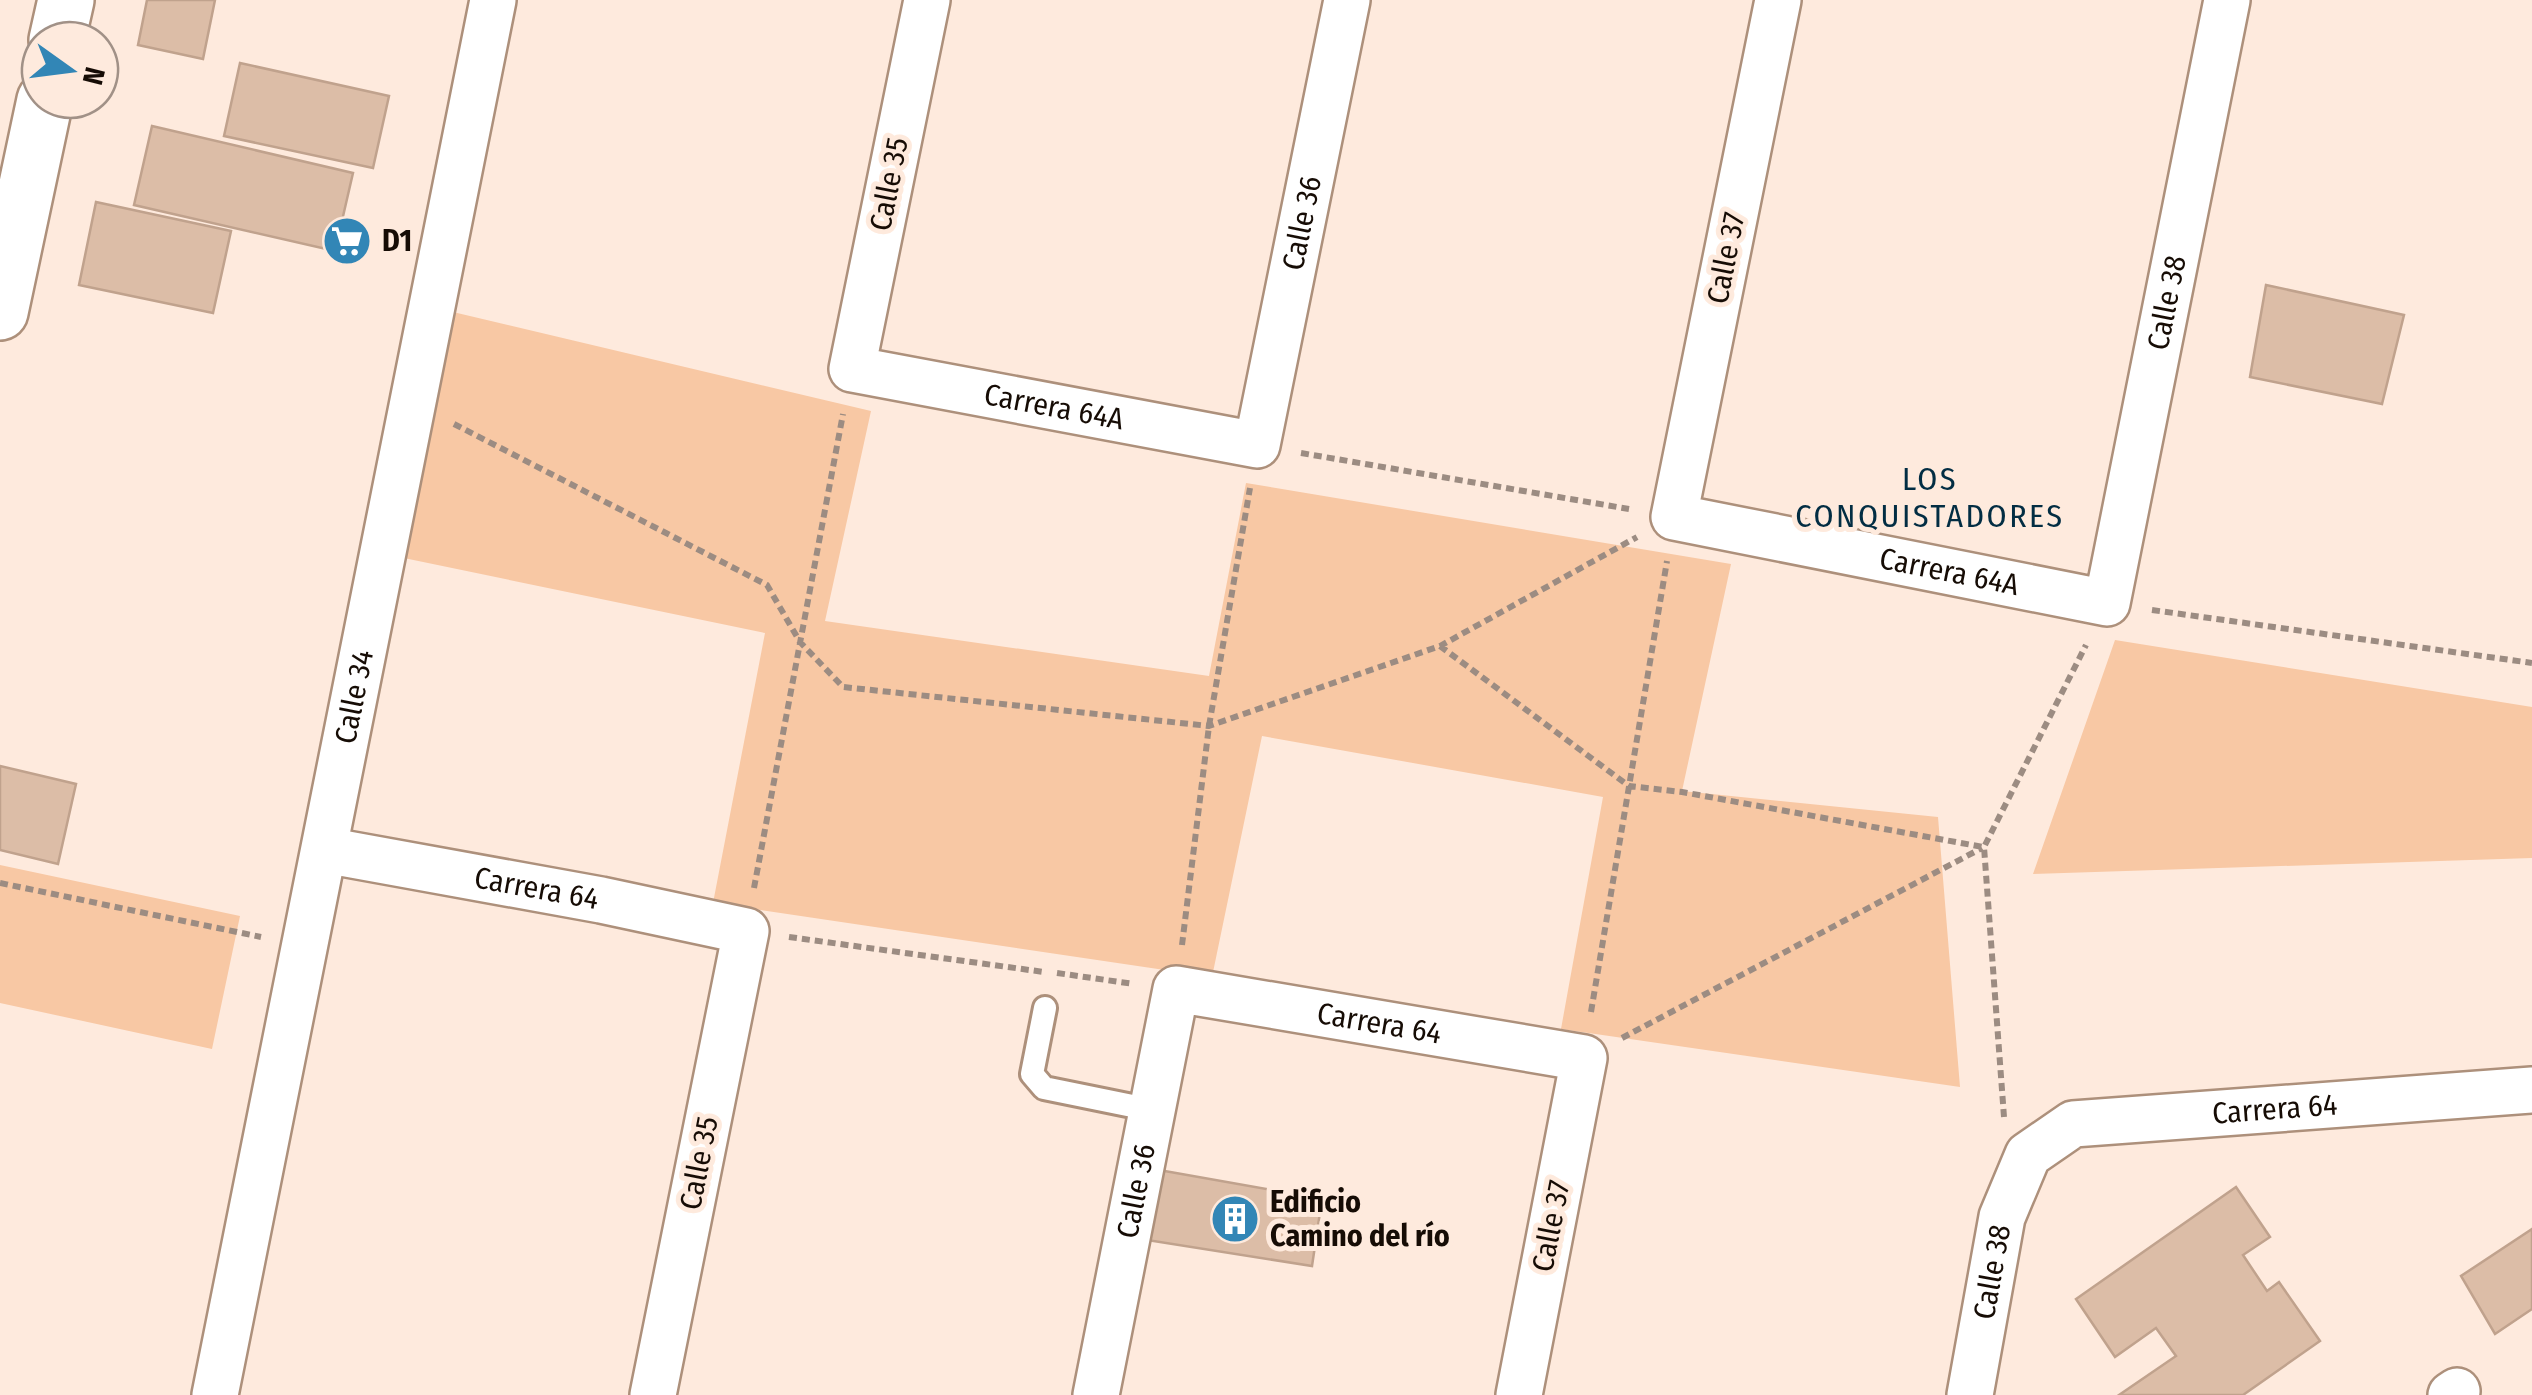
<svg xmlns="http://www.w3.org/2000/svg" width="2532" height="1395" viewBox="0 0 2532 1395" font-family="'Fira Sans Condensed',sans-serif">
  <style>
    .green { fill: #f8c8a4 }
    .building { fill: #dcbda7; stroke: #c0a28d; stroke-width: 2.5 }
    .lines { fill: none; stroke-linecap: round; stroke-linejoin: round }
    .lane-casing { stroke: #ad907b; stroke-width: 28 }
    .street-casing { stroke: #ad907b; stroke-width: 50 }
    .primary-casing { stroke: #ad907b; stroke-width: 60 }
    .path { stroke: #9c8c82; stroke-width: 6; stroke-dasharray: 8 5; stroke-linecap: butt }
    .lane { stroke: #fff; stroke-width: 22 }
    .street { stroke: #fff; stroke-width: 45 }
    .primary { stroke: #fff; stroke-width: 55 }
    .labels { text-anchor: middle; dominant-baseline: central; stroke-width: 10; stroke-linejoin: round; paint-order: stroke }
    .street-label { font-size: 30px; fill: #160c05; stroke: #feeadd }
    .poi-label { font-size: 30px; font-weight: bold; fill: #160c05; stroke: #feeadd; text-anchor: start }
    .neighbourhood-label { font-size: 32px; letter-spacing: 2.5px; fill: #022d43; stroke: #feeadd }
  </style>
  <rect width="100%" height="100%" fill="#feeadd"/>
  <path class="green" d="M 453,312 L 871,411 L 825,621 L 1209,676 L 1246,483 L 1731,564 L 1682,791 L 1938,817 L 1960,1087 L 1561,1029 L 1603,797 L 1262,736 L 1212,977 L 713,903 L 765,633 L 399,557 Z
    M 2115,640 L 2532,707 L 2532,858 L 2033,874 Z
    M 0,865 L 240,916 L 212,1049 L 0,1003 Z"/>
  <path class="building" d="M 147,0 L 215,0 L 203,59 L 138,45 Z
    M 240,63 L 389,96 L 373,168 L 224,136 Z
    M 152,126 L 353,173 L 335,251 L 134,205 Z
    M 96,202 L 231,231 L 213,313 L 79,285 Z
    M 2266,285 L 2404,315 L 2382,404 L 2250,377 Z
    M 0,766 L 76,784 L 58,864 L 0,850 Z
    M 1159,1170 L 1322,1199 L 1312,1266 L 1147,1240 Z
    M 2236,1187 L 2270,1237 L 2243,1255 L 2267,1291 L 2279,1282 L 2320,1341 L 2243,1395 L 2119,1395 L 2176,1356 L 2156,1328 L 2115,1357 L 2076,1299 Z
    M 2532,1229 L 2532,1309 L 2495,1334 L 2461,1276 Z"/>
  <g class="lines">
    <g class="lane-casing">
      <path id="lane" d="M 1045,1008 L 1032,1074 L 1044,1088 L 1152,1110"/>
    </g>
    <g class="street-casing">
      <g id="street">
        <path id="s1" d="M 927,0 L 852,369 L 1257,445 L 1347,0"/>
        <path id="s2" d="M 1778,0 L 1674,517 L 2107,603 L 2227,0"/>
        <path id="s3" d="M 325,850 L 601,900 L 746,931 L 653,1395"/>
        <path id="s4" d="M 215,1395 L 493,0"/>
        <path id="s5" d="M 1096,1395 L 1176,989 L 1584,1058 L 1519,1395"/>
        <path id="s6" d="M 1970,1395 L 2002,1217 L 2028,1155 L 2073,1124 L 2532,1090"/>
        <path d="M 2451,1395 L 2457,1391"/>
      </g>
    </g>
    <g class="primary-casing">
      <path id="primary" d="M 57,40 L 66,0
        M 0,312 L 45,100"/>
    </g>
    <path class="path" d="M 454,424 L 767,585 L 800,642 L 843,687 L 1209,726 L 1440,646 L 1637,537
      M 1301,453 L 1629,509
      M 2152,610 L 2532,663
      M 1440,646 L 1629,786 L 1682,792 L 1983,847
      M 0,883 L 261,937
      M 754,888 L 843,414
      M 789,937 L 1044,972
      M 1182,945 L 1209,726 L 1250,488
      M 1057,973 L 1134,984
      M 1591,1012 L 1667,561
      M 1622,1038 L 1982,848
      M 2004,1117 L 1984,847 L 2086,645"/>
    <use href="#lane" class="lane"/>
    <use href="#street" class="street"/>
    <use href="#primary" class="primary"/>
  </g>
  <defs>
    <g id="supermarket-disc" transform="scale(2.5)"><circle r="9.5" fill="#3286b6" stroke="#feeadd"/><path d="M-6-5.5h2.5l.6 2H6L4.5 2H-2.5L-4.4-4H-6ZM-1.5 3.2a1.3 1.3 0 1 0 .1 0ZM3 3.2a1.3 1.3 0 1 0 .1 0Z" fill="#fff"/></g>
    <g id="building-disc" transform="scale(2.5)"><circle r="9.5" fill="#3286b6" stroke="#feeadd"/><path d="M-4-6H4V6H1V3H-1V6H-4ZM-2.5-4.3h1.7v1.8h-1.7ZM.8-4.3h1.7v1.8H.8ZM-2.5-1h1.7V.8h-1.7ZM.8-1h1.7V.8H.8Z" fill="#fff"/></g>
  </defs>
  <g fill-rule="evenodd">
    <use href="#supermarket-disc" x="347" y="241"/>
    <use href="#building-disc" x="1235" y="1219"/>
  </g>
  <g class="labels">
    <g class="street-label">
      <text transform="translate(889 184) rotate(-79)">Calle 35</text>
      <text stroke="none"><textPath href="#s1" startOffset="1015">Calle 36</textPath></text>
      <text transform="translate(1726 258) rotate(-79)">Calle 37</text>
      <text stroke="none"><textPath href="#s2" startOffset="1275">Calle 38</textPath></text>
      <text stroke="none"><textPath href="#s1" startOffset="582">Carrera 64A</textPath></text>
      <text stroke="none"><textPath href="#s2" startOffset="808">Carrera 64A</textPath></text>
      <text stroke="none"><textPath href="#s4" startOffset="712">Calle 34</textPath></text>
      <text stroke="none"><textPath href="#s3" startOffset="215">Carrera 64</textPath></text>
      <text stroke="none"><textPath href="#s5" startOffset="620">Carrera 64</textPath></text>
      <text stroke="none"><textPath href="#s6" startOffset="505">Carrera 64</textPath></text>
      <text transform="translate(699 1163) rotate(-79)">Calle 35</text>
      <text stroke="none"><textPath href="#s5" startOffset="208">Calle 36</textPath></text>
      <text transform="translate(1551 1226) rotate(-79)">Calle 37</text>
      <text stroke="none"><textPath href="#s6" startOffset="125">Calle 38</textPath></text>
    </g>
    <g class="poi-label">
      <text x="382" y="241">D1</text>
      <text x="1270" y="1202">Edificio<tspan x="1270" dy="34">Camino del río</tspan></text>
    </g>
    <g class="neighbourhood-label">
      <text x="1930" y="479">LOS<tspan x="1930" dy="37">CONQUISTADORES</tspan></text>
    </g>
  </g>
  <g transform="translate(70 70) rotate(104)"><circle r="48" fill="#feeadd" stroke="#a19187" stroke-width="2.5"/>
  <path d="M0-8L18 38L0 25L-18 38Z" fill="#3286b6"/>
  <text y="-15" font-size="28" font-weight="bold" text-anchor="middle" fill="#160c05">N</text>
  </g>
</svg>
